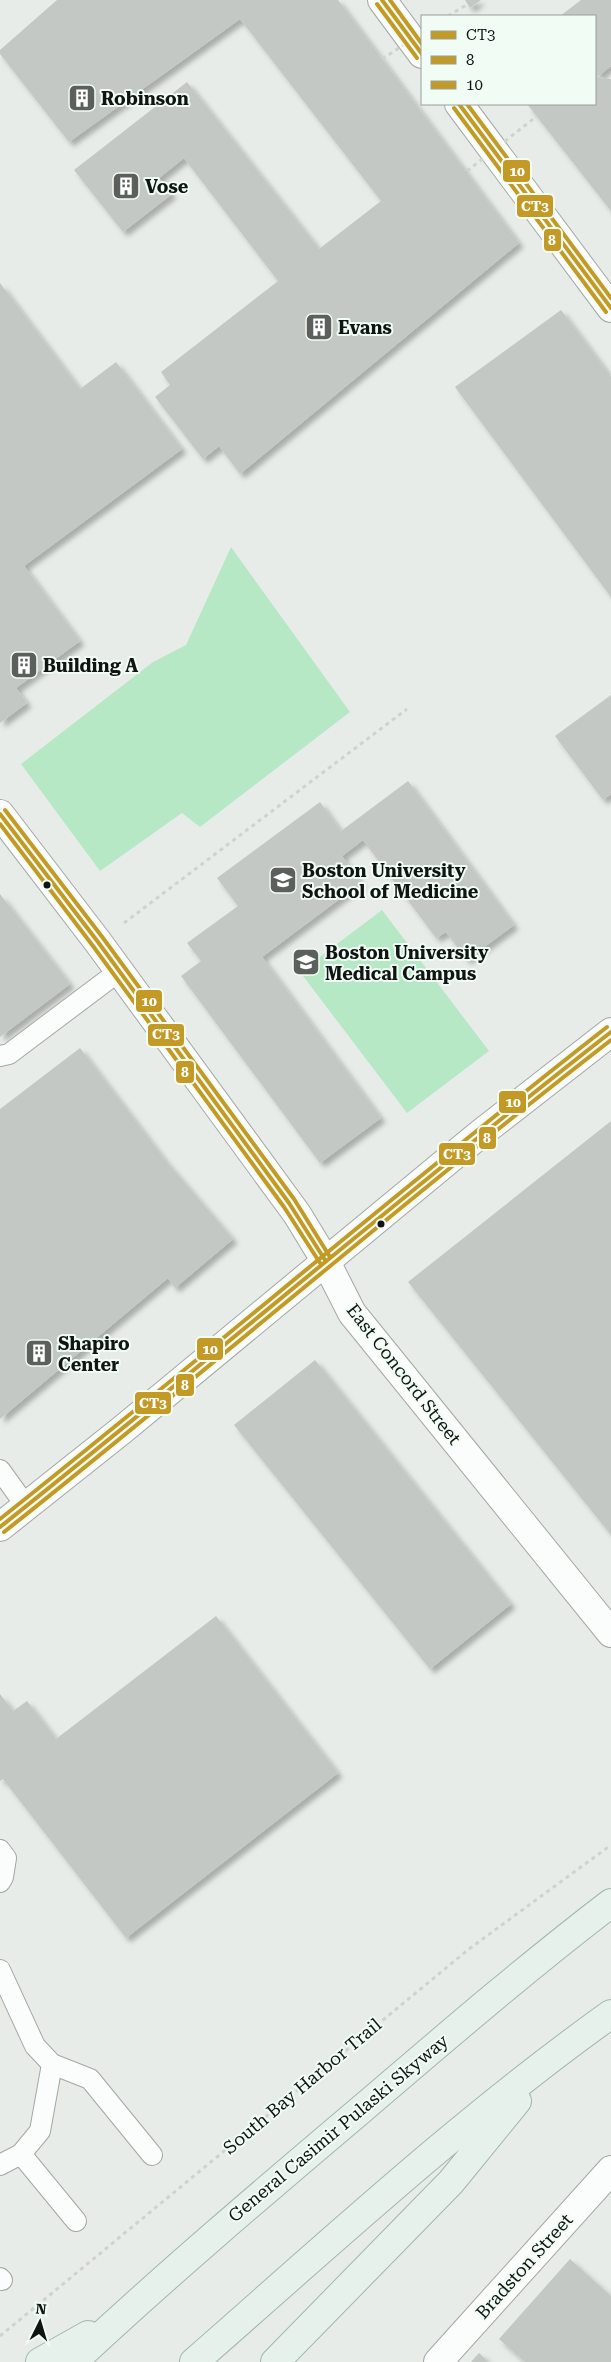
<svg xmlns="http://www.w3.org/2000/svg" width="611" height="2362" viewBox="0 0 611 2362" font-family="'Roboto Serif',serif">
  <style>
    .green { fill: #b6e8c6 }
    .building { fill: #c4c8c5; filter: url(#shadow) }
    .lines { fill: none; stroke-linecap: round; stroke-linejoin: round }
    .service-casing { stroke: #a3a8a4; stroke-width: 22 }
    .minor-casing { stroke: #a3a8a4; stroke-width: 30 }
    .secondary-casing { stroke: #a3a8a4; stroke-width: 30 }
    .primary-casing { stroke: #a3b6aa; stroke-width: 30 }
    .path { stroke: #d0d2d0; stroke-width: 3; stroke-dasharray: 4 4; stroke-linecap: butt }
    .service { stroke: #fbfcfc; stroke-width: 20 }
    .minor { stroke: #fbfcfc; stroke-width: 28 }
    .secondary { stroke: #fbfcfc; stroke-width: 28 }
    .primary { stroke: #e7f1eb; stroke-width: 28 }
    .path-bridge { stroke: #d0d2d0; stroke-width: 3; stroke-dasharray: 4 4; stroke-linecap: butt }
    .bus-1-casing { stroke: #f1fcf4; stroke-width: 8 }
    .bus-2-casing { stroke: #f1fcf4; stroke-width: 8 }
    .bus-3-casing { stroke: #f1fcf4; stroke-width: 8 }
    .bus-1 { stroke: #c39a26; stroke-width: 4 }
    .bus-2 { stroke: #c39a26; stroke-width: 4 }
    .bus-3 { stroke: #c39a26; stroke-width: 4 }
    .bus-dot { fill: #101412; stroke: #f1fcf4; stroke-width: 2 }
    .labels { text-anchor: middle; dominant-baseline: central; stroke-width: 4; stroke-linejoin: round; paint-order: stroke }
    .poi-label { font-size: 18px; font-weight: bold; fill: #101412; stroke: #f1fcf4; text-anchor: start }
    .street-label { font-size: 18px; fill: #101412; stroke: #f1fcf4 }
    .line-badge { stroke: #f1fcf4; stroke-width: 2 }
    .badge-label { font-size: 14px; text-anchor: middle; font-weight: bold; fill: #fff }
  </style>
  <defs>
    <filter id="shadow"><feDropShadow dx="4.5" dy="4.5" stdDeviation="2.5" flood-color="#0004"/></filter>
  </defs>
  <rect width="100%" height="100%" fill="#e7ece8"/>
  <path class="green" d="M 231,547 L 350,712 L 200,827 L 182,813 L 100,871 L 21,764 L 153,662 L 186,645 Z
    M 382,910 L 489,1051 L 407,1113 L 300,972 Z"/>
  <path class="building" d="M 57,0 L 338,0 L 519,243 L 240,474 L 219,446 L 203,459 L 155,397 L 170,385 L 161,372 L 278,281 L 184,158 L 159,178 L 172,194 L 123,232 L 74,170 L 187,82 L 319,249 L 381,201 L 240,19 L 69,142 L 0,54 L 0,50 Z
    M 465,0 L 481,0 L 470,8 Z
    M 581,0 L 611,0 L 611,66 L 597,77 L 611,79 L 611,211 L 527,104 L 595,104 L 595,16 L 560,16 Z
    M 0,283 L 80,389 L 116,362 L 182,449 L 24,566 L 80,641 L 16,688 L 27,703 L 0,723 Z
    M 561,310 L 611,377 L 611,597 L 455,387 Z
    M 611,695 L 611,794 L 603,800 L 555,736 Z
    M 408,781 L 514,925 L 467,960 L 446,932 L 436,938 L 363,840 L 342,856 L 361,883 L 262,957 L 381,1118 L 320,1163 L 181,976 L 201,961 L 187,943 L 238,906 L 217,878 L 320,802 L 341,831 Z
    M 0,894 L 70,984 L 0,1037 Z
    M 80,1048 L 165,1160 L 233,1239 L 175,1288 L 168,1278 L 0,1419 L 0,1109 Z
    M 611,1121 L 611,1535 L 408,1282 Z
    M 315,1360 L 511,1604 L 430,1669 L 234,1425 Z
    M 216,1616 L 338,1773 L 126,1938 L 3,1779 L 0,1781 L 0,1694 L 13,1711 L 27,1701 L 56,1739 Z
    M 570,2259 L 611,2296 L 611,2362 L 525,2362 L 499,2339 Z
    M 479,2353 L 489,2362 L 471,2362 Z"/>
  <g class="lines">
    <g class="service-casing">
      <path id="service" d="M 0,1056 L 9,1054 L 118,972
        M 0,1470 L 26,1506
        M 0,1850 L 6,1858 L 3,1877 L 0,1882
        M 0,1970 L 35,2046 L 52,2064 L 40,2131 L 21,2154 L 0,2165
        M 52,2064 L 90,2079 L 152,2155
        M 21,2154 L 76,2221
        M 0,2278 L 2,2280"/>
    </g>
    <g class="minor-casing">
      <path id="minor" d="M 0,814 L 98,942 L 297,1214 L 325,1260 L 352,1313 L 611,1633
        M 438,2362 L 611,2170"/>
    </g>
    <g class="secondary-casing">
      <path id="secondary" d="M 382,0 L 422,54
        M 459,104 L 611,308
        M 0,1527 L 122,1430 L 480,1134 L 611,1032"/>
    </g>
    <g class="primary-casing">
      <path id="primary" d="M 40,2362 L 88,2335
        M 73,2362 C 167,2274 265,2191 363,2108 C 445,2038 526,1968 611,1903
        M 194,2362 C 330,2243 464,2119 611,2014
        M 275,2362 L 451,2182 L 517,2101"/>
    </g>
    <path class="path" d="M 448,16 L 468,4
      M 124,923 L 407,709
      M 0,2336 L 469,1949 L 611,1845"/>
    <use href="#service" class="service"/>
    <use href="#minor" class="minor"/>
    <use href="#secondary" class="secondary"/>
    <use href="#primary" class="primary"/>
    <path class="path-bridge" d="M 382,59 L 422,33
      M 467,171 L 537,116"/>
    <g class="bus-1-casing">
      <path id="bus-1" d="M 382,0 L 422,54
        M 459,104 L 611,308
        M 0,814 L 98,942 L 289,1203 L 325,1260
        M 0,1527 C 205,1364 404,1193 611,1032"/>
    </g>
    <g class="bus-2-casing">
      <path id="bus-2" d="M 377,4 L 417,58
        M 454,108 L 606,312
        M 0,824 L 93,946 L 284,1207 L 320,1263
        M 4,1532 C 208,1370 405,1200 611,1040"/>
    </g>
    <g class="bus-3-casing">
      <path id="bus-3" d="M 390,0 L 422,44
        M 467,104 L 611,298
        M 5,810 L 103,938 L 294,1199 L 330,1257
        M 0,1519 C 204,1357 402,1187 607,1027"/>
    </g>
    <use href="#bus-1" class="bus-1"/>
    <use href="#bus-2" class="bus-2"/>
    <use href="#bus-3" class="bus-3"/>
  </g>
  <defs>
    <g id="building-square" transform="scale(1.4375)"><rect x="-9" y="-9" width="18" height="18" rx="4" fill="#5b605d" stroke="#f1fcf4"/><path d="M-4-6H4V6H1V3H-1V6H-4ZM-2.5-4.3h1.7v1.8h-1.7ZM.8-4.3h1.7v1.8H.8ZM-2.5-1h1.7V.8h-1.7ZM.8-1h1.7V.8H.8Z" fill="#fff"/></g>
    <g id="university-square" transform="scale(1.4375)"><rect x="-9" y="-9" width="18" height="18" rx="4" fill="#5b605d" stroke="#f1fcf4"/><path d="M0-5L7-2L0 1L-7-2ZM-4 1L0 2.5L4 1V4Q0 6-4 4Z" fill="#fff"/></g>
  </defs>
  <g fill-rule="evenodd">
    <use href="#building-square" x="82" y="98"/>
    <use href="#building-square" x="126" y="186"/>
    <use href="#building-square" x="319" y="327"/>
    <use href="#building-square" x="24" y="665"/>
    <use href="#university-square" x="283" y="880"/>
    <use href="#university-square" x="306" y="962"/>
    <use href="#building-square" x="39" y="1353"/>
  </g>
  <g class="bus-dot">
    <circle cx="47" cy="885" r="4.5"/>
    <circle cx="381" cy="1224" r="4.5"/>
  </g>
  <g class="labels">
    <g class="poi-label">
      <text x="101" y="98">Robinson</text>
      <text x="145" y="186">Vose</text>
      <text x="338" y="327">Evans</text>
      <text x="43" y="665">Building A</text>
      <text x="302" y="870">Boston University<tspan x="302" dy="21">School of Medicine</tspan></text>
      <text x="325" y="952">Boston University<tspan x="325" dy="21">Medical Campus</tspan></text>
      <text x="58" y="1343">Shapiro<tspan x="58" dy="21">Center</tspan></text>
    </g>
    <g class="street-label">
      <text transform="translate(404 1374) rotate(52)">East Concord Street</text>
      <text transform="translate(302 2086) rotate(-40)">South Bay Harbor Trail</text>
      <text transform="translate(338 2128) rotate(-40)">General Casimir Pulaski Skyway</text>
      <text transform="translate(524 2266) rotate(-48)">Bradston Street</text>
    </g>
  </g>
  <g class="line-badge">
    <rect x="502" y="159" width="29" height="24" rx="5" fill="#c39a26"/>
    <rect x="516" y="194" width="38" height="24" rx="5" fill="#c39a26"/>
    <rect x="543" y="228" width="19" height="24" rx="5" fill="#c39a26"/>
    <rect x="135" y="989" width="28" height="24" rx="5" fill="#c39a26"/>
    <rect x="147" y="1023" width="38" height="24" rx="5" fill="#c39a26"/>
    <rect x="175" y="1060" width="20" height="24" rx="5" fill="#c39a26"/>
    <rect x="498" y="1090" width="29" height="24" rx="5" fill="#c39a26"/>
    <rect x="478" y="1126" width="19" height="24" rx="5" fill="#c39a26"/>
    <rect x="438" y="1142" width="38" height="24" rx="5" fill="#c39a26"/>
    <rect x="196" y="1337" width="28" height="24" rx="5" fill="#c39a26"/>
    <rect x="175" y="1373" width="20" height="24" rx="5" fill="#c39a26"/>
    <rect x="134" y="1391" width="38" height="24" rx="5" fill="#c39a26"/>
  </g>
  <g class="badge-label">
    <text x="517" y="176">10</text>
    <text x="535" y="211">CT3</text>
    <text x="552" y="245">8</text>
    <text x="149" y="1006">10</text>
    <text x="166" y="1039">CT3</text>
    <text x="185" y="1077">8</text>
    <text x="513" y="1107">10</text>
    <text x="487" y="1143">8</text>
    <text x="457" y="1159">CT3</text>
    <text x="210" y="1354">10</text>
    <text x="185" y="1390">8</text>
    <text x="153" y="1408">CT3</text>
  </g>
  <rect x="421" y="15" width="175" height="90" fill="#f1fcf4" stroke="#979f9a"/>
  <rect x="431" y="31" width="25" height="8" fill="#c39a26" stroke="#979f9a"/>
  <text x="466" y="40" font-size="15" fill="#101412">CT3</text>
  <rect x="431" y="56" width="25" height="8" fill="#c39a26" stroke="#979f9a"/>
  <text x="466" y="65" font-size="15" fill="#101412">8</text>
  <rect x="431" y="81" width="25" height="8" fill="#c39a26" stroke="#979f9a"/>
  <text x="466" y="90" font-size="15" fill="#101412">10</text>
  <g transform="translate(40 2322) rotate(5)" stroke="#f1fcf4" stroke-width="4" paint-order="stroke">
  <path d="M0-4L9 19L0 12L-9 19Z" fill="#101412"/>
  <text y="-8" font-size="14" font-weight="bold" text-anchor="middle" fill="#101412">N</text>
  </g>
</svg>
